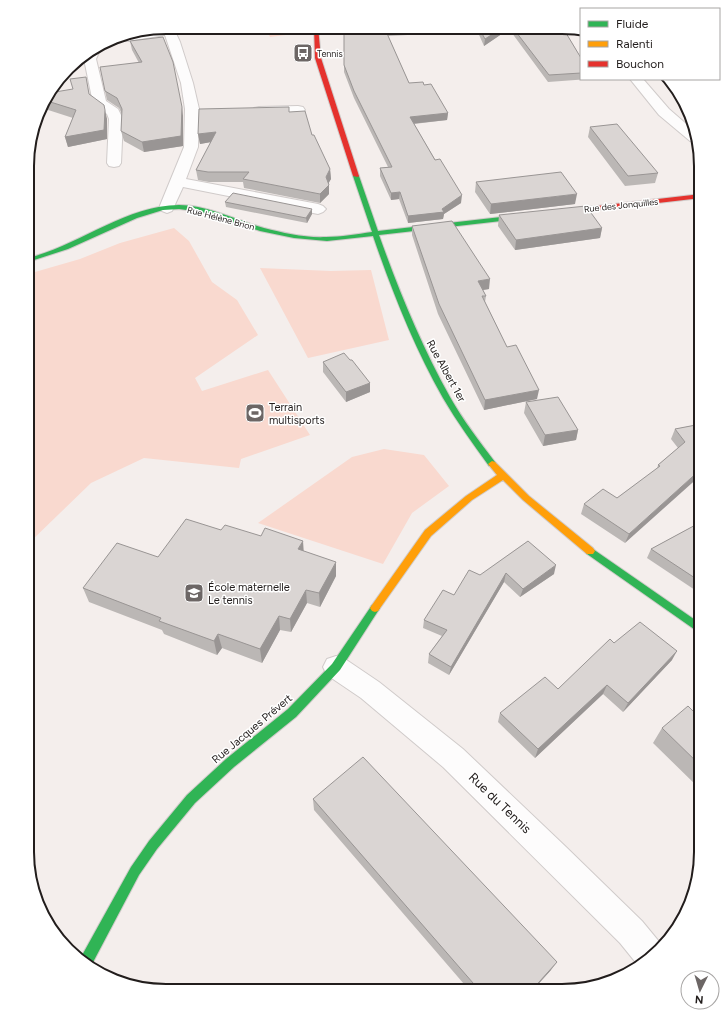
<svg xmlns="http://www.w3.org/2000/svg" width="728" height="1018" viewBox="0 0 728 1018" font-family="Figtree,sans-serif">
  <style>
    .green { fill: #f9d9cf }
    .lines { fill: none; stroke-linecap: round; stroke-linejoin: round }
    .street-casing { stroke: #d0cbca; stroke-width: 2 }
    .fast-casing { stroke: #d0cbca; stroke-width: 2 }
    .slow-casing { stroke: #d0cbca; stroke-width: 2 }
    .jam-casing { stroke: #d0cbca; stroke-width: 2 }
    .street { fill: #fdfcfc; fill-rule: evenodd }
    .fast { fill: #30b455; fill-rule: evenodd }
    .slow { fill: #ff9f0a; fill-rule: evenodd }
    .jam { fill: #e5322d; fill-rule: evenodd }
    .wall { fill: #bbb7b5 }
    .shaded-wall { fill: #999594 }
    .building { fill: #dad5d3; stroke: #999594 }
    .labels { text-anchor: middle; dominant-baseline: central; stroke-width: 3; stroke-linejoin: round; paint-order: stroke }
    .far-poi-label { font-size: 9px; fill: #221d1c; stroke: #fff; text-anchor: start }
    .far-street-label { font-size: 9px; fill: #221d1c; stroke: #fff }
    .street-label { font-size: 11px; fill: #221d1c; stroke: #fff }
    .poi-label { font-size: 11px; fill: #221d1c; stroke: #fff; text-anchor: start }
    .near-street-label { font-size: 13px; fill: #221d1c; stroke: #fff }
    .rim { fill: none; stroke: #221d1c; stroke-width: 2 }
  </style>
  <rect width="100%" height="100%" fill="#f4eeec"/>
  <path class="green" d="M 265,27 L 309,27 L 309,32 L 270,37 Z
    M 174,228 L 189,241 L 212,282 L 237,300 L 258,335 L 195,378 L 202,391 L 268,370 L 310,435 L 241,459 L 239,468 L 144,458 L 91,483 L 28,544 L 28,274 L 80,259 L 120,243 Z
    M 260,268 L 331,271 L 371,270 L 389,340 L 308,358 Z
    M 384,449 L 424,455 L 449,486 L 412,513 L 383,564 L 258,523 L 352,457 Z"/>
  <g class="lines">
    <g class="street-casing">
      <path id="street" d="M 166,27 L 173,27 L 180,42 L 193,83 L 199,109 L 198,147 L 186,179 L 318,204 L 323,206 L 326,209 L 323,212 L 318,214 L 183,187 L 172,211 L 167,213 L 162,211 L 159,208 L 184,147 L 185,109 L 181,83 L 165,35 L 129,41 L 111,40 L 121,34 Z
        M 98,48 L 100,50 L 96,59 L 106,101 L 118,109 L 123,119 L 121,163 L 119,166 L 114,167 L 109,166 L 107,163 L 109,119 L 107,114 L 93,103 L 84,59 L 86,55 Z
        M 630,79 L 643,79 L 669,109 L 692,129 L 695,142 L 690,141 L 659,115 Z
        M 298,106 L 303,107 L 305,110 L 303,113 L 259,115 L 254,114 L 252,111 L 254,108 L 259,107 Z
        M 336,656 L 345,659 L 379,682 L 463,749 L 566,847 L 642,921 L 661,944 L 637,964 L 620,943 L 443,767 L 361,698 L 327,675 L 323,667 L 327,659 Z"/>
    </g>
    <g class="fast-casing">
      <path id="fast" d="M 356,174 L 359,176 L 378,231 L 511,216 L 514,218 L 511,220 L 379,235 C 399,291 421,345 450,397 C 463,420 479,441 495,462 L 496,464 L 495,466 L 489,466 C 473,444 457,422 443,398 C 414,347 392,291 373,236 L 327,241 L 294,238 L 260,231 L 201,212 L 179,209 L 163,210 L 137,218 L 68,249 L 28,262 L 28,258 C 80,245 124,206 179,205 C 207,205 236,220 264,228 C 284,233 305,238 326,237 C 341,237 357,234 372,232 L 353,176 Z
        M 590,547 L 701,624 L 701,634 L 587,554 L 585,551 L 587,548 Z
        M 375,604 L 378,605 L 380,608 L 378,611 L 340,670 L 296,717 L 234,767 L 195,803 L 157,849 L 139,875 L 91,966 L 82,962 L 80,959 L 131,867 L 149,841 L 187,795 L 226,759 L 288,709 L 332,664 L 372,605 Z"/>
    </g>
    <g class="slow-casing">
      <path id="slow" d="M 492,461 L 495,462 L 529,496 L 593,548 L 595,551 L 593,554 L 587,554 L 523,500 L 503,480 L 472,500 L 431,536 L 378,611 L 375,612 L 372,611 L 370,608 L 372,605 L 425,530 L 466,496 L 497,475 L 488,464 Z"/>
    </g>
    <g class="jam-casing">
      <path id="jam" d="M 314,27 L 318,27 L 321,58 L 359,176 L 358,177 L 353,176 L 315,58 Z
        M 701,194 L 701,198 L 511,220 L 508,218 L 511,216 Z"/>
    </g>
    <use href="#street" class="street"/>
    <use href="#fast" class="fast"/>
    <use href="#slow" class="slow"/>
    <use href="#jam" class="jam"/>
  </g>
  <path class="wall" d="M 344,28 L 427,28 L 427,34 L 388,36 L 409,83 L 424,85 L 448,113 L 447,120 L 414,124 L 461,203 L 444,214 L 443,219 L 408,223 L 399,199 L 391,200 L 380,176 L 380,168 L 388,167 L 354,98 L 344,72 Z
    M 476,28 L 563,28 L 581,58 L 581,79 L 589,79 L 548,82 L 509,29 L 484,46 Z
    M 130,41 L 183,116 L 183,146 L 144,152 L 124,141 L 121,131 L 122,114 L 119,108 L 107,100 L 105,91 L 139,63 L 132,50 Z
    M 90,94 L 107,119 L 107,139 L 68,147 L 65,137 L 73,118 L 42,108 L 46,97 Z
    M 289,112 L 312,135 L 330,169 L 331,179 L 328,183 L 329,194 L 320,203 L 244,188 L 243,182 L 209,182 L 198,180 L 196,170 L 211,142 L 200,144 L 198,134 Z
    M 590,127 L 658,173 L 655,183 L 625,186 L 588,137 Z
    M 476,182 L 575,204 L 490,214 L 475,192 Z
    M 225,202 L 312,214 L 307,223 L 226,207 Z
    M 499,215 L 602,228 L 600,238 L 515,250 L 498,226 Z
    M 412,226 L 489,289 L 483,290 L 486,296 L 485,302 L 507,347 L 537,399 L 484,410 L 438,314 L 412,235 Z
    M 350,360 L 370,383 L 370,392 L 346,402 L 323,372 L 323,362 Z
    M 526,402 L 578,430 L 576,440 L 543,446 L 524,413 Z
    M 701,424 L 625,543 L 581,514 L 584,504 L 617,498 L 657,469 L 658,465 L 678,448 L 671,439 L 675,429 Z
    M 701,522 L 701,594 L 647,558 L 651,549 Z
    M 221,530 L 304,551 L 336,576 L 320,607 L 307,603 L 291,632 L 280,630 L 262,663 L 222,648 L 217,655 L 164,634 L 162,630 L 89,602 L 83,588 L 158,557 Z
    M 528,541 L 554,574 L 520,597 L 504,582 L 449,675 L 428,663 L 429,654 L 442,636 L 423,628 L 424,620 L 454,595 Z
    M 614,643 L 672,660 L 623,712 L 603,694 L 535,758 L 498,722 L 500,713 L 558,689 Z
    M 701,719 L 701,790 L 653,743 L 662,728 Z
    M 313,799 L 551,970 L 532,991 L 470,991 L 314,810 Z"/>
  <path class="shaded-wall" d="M 502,28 L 509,28 L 509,29 L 484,46 L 485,39 Z
    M 182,107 L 183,116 L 183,146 L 144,152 L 142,142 Z
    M 105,110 L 107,119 L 107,139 L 68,147 L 65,137 Z
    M 448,113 L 447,120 L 410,124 L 410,117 Z
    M 216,132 L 217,141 L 200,144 L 198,134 Z
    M 330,169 L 331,179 L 327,186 L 326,177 Z
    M 329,185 L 329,194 L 320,203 L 320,194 Z
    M 400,192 L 399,199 L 391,200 L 391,193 Z
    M 577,194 L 575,204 L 490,214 L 491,204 Z
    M 462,195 L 461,203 L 444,214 L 443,219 L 408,223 L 408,216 L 442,209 Z
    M 312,209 L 312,214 L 307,223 L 306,218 Z
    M 602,228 L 600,238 L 515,250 L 516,240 Z
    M 490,279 L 489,289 L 476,291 L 478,281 Z
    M 370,383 L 370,392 L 346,402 L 346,392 Z
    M 539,390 L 537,399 L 484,410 L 485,400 Z
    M 578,430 L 576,440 L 543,446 L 545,435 Z
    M 701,469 L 701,475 L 625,543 L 629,534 Z
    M 303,541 L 304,555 L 298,549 Z
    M 336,562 L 336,576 L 320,607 L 319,593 Z
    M 556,565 L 554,574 L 520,597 L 523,589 Z
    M 506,573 L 504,582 L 449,675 L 451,667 Z
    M 306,590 L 307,603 L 291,632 L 290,619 Z
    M 279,616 L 280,630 L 262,663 L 260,649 Z
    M 218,634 L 222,648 L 217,655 L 214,641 Z
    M 677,651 L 672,660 L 623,712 L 628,703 Z
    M 607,685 L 603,694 L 535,758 L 538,749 Z
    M 557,962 L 551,970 L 532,991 L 531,991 Z"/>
  <path class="building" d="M 344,28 L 417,28 L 385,29 L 409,83 L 423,82 L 424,85 L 431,84 L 448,113 L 410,117 L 435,160 L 440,159 L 462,195 L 442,209 L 444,212 L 408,216 L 400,192 L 391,193 L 380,168 L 392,167 L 354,91 L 344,65 Z
    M 479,28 L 502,28 L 485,39 Z
    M 513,28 L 563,28 L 581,58 L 581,73 L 549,75 Z
    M 163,37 L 173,62 L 182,107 L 181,136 L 142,142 L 121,131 L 122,109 L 117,98 L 105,91 L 100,67 L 142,62 L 130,41 Z
    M 86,77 L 89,94 L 104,105 L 105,110 L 104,130 L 65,137 L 76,110 L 44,100 L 46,97 L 49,93 L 73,89 L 70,79 Z
    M 289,107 L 289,112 L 305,111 L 312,135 L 314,135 L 330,169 L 326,177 L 329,185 L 320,194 L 243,179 L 249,172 L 208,172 L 196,170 L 216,132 L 198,134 L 199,109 Z
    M 617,124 L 658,173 L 628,176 L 590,127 Z
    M 561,172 L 577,194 L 491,204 L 476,182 Z
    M 233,193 L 312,209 L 306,218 L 225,202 Z
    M 586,206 L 602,228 L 516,240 L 499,215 Z
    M 452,221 L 490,279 L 478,281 L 486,296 L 482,296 L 507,347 L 516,345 L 539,390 L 485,400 L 439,304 L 412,226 Z
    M 344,353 L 350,360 L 352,360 L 370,383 L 346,392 L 323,362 Z
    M 558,397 L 578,430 L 545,435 L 526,402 Z
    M 701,424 L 701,469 L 629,534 L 584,504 L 603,489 L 617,498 L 660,466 L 658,465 L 685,442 L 675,429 Z
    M 186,519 L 221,530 L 225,525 L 261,536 L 265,528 L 303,541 L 298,549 L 336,562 L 319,593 L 306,590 L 290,619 L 279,616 L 260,649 L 218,634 L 214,641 L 159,621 L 161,618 L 83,588 L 117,543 L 158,557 Z
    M 701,522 L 701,582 L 651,549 Z
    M 528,541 L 556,565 L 523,589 L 506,573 L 451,667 L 429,654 L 447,630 L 424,620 L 443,590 L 454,595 L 469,570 L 480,575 Z
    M 640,622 L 677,651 L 628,703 L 607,685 L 538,749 L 500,713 L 545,677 L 558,689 L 610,639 L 614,643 Z
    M 688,706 L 701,719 L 701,766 L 662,728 Z
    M 363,757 L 557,962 L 531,991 L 480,991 L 313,799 Z"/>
  <defs>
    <g id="bus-square" transform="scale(1)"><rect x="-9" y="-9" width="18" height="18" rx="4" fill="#6c6665" stroke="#fff"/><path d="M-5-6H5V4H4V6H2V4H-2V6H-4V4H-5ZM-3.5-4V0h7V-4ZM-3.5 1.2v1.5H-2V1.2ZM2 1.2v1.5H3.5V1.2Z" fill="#fff"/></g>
    <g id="stadium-square" transform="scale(1)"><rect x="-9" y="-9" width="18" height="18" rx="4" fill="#6c6665" stroke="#fff"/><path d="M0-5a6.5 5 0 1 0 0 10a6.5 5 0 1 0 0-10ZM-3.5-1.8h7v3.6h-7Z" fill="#fff"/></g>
    <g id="school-square" transform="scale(1)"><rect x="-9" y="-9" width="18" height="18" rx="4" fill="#6c6665" stroke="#fff"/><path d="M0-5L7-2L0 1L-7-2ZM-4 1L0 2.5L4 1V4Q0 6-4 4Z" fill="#fff"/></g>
  </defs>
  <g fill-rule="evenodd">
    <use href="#bus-square" x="303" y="53"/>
    <use href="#stadium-square" x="255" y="413"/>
    <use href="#school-square" x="194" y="593"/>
  </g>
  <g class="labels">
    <g class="far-poi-label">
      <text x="317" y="53">Tennis</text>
    </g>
    <g class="far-street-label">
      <text transform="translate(621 205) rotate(-6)">Rue des Jonquilles</text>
      <text transform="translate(221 218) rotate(15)">Rue Hélène Brion</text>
    </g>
    <g class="street-label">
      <text transform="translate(446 371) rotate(61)">Rue Albert 1er</text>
      <text transform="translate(252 729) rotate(-40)">Rue Jacques Prévert</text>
    </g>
    <g class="poi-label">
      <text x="269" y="407">Terrain<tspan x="269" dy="13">multisports</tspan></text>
      <text x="208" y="587">École maternelle<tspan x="208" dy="13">Le tennis</tspan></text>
    </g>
    <g class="near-street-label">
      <text transform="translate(500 803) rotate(44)">Rue du Tennis</text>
    </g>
  </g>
  <path d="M0 0H728V1018H0ZM166 34H562A132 132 0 0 1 694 166V852A132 132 0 0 1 562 984H166A132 132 0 0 1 34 852V166A132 132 0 0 1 166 34Z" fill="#fff" fill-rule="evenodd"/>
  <path class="rim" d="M166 34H562A132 132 0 0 1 694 166V852A132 132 0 0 1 562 984H166A132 132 0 0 1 34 852V166A132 132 0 0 1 166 34Z"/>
  <rect x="580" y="8" width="140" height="72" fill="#ffffff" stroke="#a7a5a4"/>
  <rect x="588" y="21" width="20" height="6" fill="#30b455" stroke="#a7a5a4"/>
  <text x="616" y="28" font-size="12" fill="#221d1c">Fluide</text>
  <rect x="588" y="41" width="20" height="6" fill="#ff9f0a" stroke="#a7a5a4"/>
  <text x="616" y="48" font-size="12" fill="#221d1c">Ralenti</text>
  <rect x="588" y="61" width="20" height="6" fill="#e5322d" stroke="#a7a5a4"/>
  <text x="616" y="68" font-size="12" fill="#221d1c">Bouchon</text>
  <g transform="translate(700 990) rotate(185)"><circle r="19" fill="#ffffff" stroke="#a7a5a4"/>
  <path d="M0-3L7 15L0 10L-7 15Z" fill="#6c6665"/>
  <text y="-6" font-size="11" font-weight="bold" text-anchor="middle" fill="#221d1c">N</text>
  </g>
</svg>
